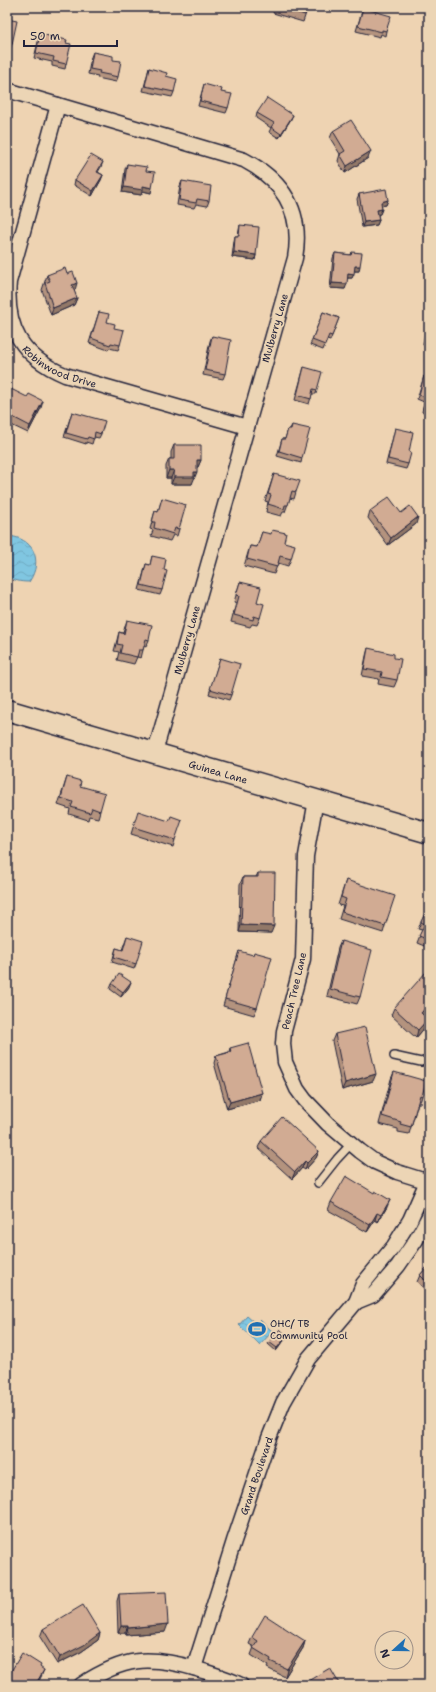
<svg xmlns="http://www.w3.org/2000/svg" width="436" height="1692" viewBox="0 0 436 1692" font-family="'Shantell Sans',sans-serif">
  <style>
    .water { fill: url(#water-waves); stroke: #5a849f }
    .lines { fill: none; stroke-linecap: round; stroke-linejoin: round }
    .lane-casing { stroke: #22223b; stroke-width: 10 }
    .street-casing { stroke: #22223b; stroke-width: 17 }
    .secondary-casing { stroke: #22223b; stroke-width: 23 }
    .lane { stroke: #ecd5b5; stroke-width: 7 }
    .street { stroke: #ecd5b5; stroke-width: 14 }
    .secondary { stroke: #ecd5b5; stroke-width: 20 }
    .wall { fill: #b4937e; stroke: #22223b }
    .shaded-wall { fill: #927867; stroke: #22223b }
    .building { fill: #d1ab93; stroke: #22223b }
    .labels { text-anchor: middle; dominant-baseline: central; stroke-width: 3.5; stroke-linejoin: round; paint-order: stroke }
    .street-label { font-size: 10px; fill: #22223b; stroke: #ecd5b5 }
    .poi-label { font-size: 10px; fill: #22223b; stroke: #ecd5b5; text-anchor: start }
  </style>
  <defs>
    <pattern id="water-waves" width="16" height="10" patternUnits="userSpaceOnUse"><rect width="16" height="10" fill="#80c6e1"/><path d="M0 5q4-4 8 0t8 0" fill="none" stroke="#6eaac2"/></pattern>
  </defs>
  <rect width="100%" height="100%" fill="#eed3b2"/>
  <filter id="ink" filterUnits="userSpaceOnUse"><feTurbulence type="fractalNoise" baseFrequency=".025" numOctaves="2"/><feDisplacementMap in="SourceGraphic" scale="8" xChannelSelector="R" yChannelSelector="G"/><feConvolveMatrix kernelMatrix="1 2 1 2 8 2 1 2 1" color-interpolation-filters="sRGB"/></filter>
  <g filter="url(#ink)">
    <path class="water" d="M 7,536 C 33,537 44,560 29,582 C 21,582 12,581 7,574 Z
      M 247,1316 L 256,1324 L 260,1320 L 274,1333 L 271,1336 L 270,1334 L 260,1345 L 239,1325 Z"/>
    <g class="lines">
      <g class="lane-casing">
        <path id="lane" d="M 394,1056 L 421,1062 L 429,1059
          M 318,1183 L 337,1159 L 351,1144"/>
      </g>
      <g class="street-casing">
        <g id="street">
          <path d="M 7,90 L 244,160 C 284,181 303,213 295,258 L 155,752"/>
          <path id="s1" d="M 58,105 L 9,282 C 5,328 22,357 65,375 L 247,427"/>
          <path d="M 316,800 L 306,856 L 303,959 L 284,1031 L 283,1044 L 285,1062 L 297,1089 L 305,1100 L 328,1124 L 360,1151 L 375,1162 L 397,1172 L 429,1182"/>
          <path d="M 356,1302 L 373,1295 L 398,1266 L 416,1240 L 429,1216"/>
          <path id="s2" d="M 194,1668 L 234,1541 L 269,1438 L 283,1403 L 308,1359 L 356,1302 L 363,1284 L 394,1246 L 410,1220 L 429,1177"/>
          <path d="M 81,1685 C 124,1657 148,1655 197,1669 C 212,1674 227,1678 241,1685"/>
        </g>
      </g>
      <g class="secondary-casing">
        <g id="secondary">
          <path id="s3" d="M 7,710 L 429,833"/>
        </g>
      </g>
      <use href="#lane" class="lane"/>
      <use href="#street" class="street"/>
      <use href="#secondary" class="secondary"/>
    </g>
    <path class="wall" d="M 275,7 L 308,7 L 303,22 L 273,13 Z
      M 363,8 L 386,31 L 385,36 L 381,34 L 380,37 L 356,31 Z
      M 7,19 L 12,44 L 9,52 L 7,51 Z
      M 40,34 L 66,43 L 66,64 L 65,69 L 52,66 L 52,62 L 34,58 Z
      M 93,52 L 118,77 L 116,82 L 97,78 L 98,76 L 88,74 L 91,57 Z
      M 149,68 L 166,76 L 174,92 L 172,97 L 143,91 Z
      M 204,84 L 221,92 L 228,108 L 226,113 L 198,106 Z
      M 257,113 L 291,119 L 279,138 L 269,132 L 271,128 L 256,118 Z
      M 333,131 L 368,158 L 345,173 L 338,161 L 340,154 L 330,138 Z
      M 103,162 L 101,167 L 98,172 L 103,175 L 101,180 L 92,196 L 74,185 L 75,180 Z
      M 127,164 L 146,171 L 151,193 L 143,191 L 141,195 L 122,192 L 125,169 Z
      M 182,181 L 209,201 L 207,206 L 196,204 L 194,208 L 177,205 L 180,186 Z
      M 359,194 L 388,200 L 386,205 L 381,206 L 382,209 L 380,214 L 378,214 L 379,220 L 377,225 L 362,227 L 357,199 Z
      M 240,225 L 256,255 L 255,260 L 232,257 L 234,241 L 235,236 L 238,236 L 239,230 Z
      M 352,252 L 359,271 L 354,271 L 352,278 L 347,278 L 345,289 L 330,288 L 333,258 L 335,253 L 351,255 Z
      M 67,274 L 75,290 L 74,291 L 77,298 L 74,305 L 51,315 L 42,290 L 47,275 Z
      M 99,312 L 107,322 L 120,345 L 118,350 L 109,348 L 108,350 L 89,343 Z
      M 323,312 L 339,318 L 330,341 L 327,340 L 323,350 L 310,345 Z
      M 428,321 L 429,321 L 429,357 L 427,357 L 428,346 L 423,345 L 426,326 Z
      M 212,336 L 225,374 L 223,379 L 203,375 L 210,341 Z
      M 304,367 L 317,390 L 316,394 L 312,394 L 309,404 L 295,400 Z
      M 424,376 L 429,378 L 429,414 L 422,412 L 424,402 L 417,399 Z
      M 7,387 L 41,408 L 28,433 L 7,423 Z
      M 72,412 L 101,434 L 99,438 L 94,437 L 92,444 L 86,442 L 86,444 L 64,437 Z
      M 292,425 L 302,458 L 301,463 L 277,456 L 282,439 L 285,439 L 288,429 L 290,429 Z
      M 395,428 L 409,452 L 408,464 L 406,469 L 386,464 L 394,433 Z
      M 174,445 L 201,460 L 198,467 L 197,467 L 194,479 L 193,479 L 192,484 L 171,484 L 171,478 L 166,478 L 166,466 L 169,459 L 171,459 L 171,452 Z
      M 274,474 L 296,492 L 294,499 L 290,498 L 285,512 L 283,512 L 281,516 L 266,512 L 268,502 L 265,501 Z
      M 162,498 L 179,529 L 177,536 L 173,535 L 170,541 L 151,536 L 153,530 L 150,529 L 153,518 L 155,511 L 158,512 Z
      M 370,511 L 401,513 L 416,524 L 388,545 L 368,518 Z
      M 262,532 L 284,542 L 291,559 L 288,566 L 278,563 L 274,574 L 244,566 L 250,546 L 257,547 Z
      M 152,556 L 164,570 L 162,590 L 160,595 L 139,590 L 146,564 L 150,565 Z
      M 240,582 L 257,602 L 260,618 L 257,625 L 252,624 L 250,627 L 231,622 L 236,603 L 234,602 Z
      M 127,620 L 149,640 L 146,647 L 144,646 L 141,658 L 137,657 L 134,664 L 117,660 L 119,652 L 114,651 L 117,640 L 119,632 L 123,633 Z
      M 368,648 L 397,680 L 394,687 L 378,684 L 379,679 L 362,676 L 366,656 Z
      M 220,658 L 231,695 L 229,700 L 209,694 Z
      M 67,777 L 80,786 L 100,811 L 98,818 L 89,816 L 88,820 L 69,814 L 70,809 L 58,805 Z
      M 136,818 L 175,840 L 173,847 L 131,834 Z
      M 258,873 L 271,933 L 239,932 L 240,884 L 243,877 L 256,877 Z
      M 346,880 L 385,926 L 383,933 L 339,919 L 343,906 L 338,905 Z
      M 429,905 L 429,948 L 417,943 L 422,930 L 418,929 L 421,922 Z
      M 127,936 L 136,964 L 134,969 L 112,962 L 116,948 L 122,950 Z
      M 341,941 L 360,997 L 357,1004 L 327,996 L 338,948 Z
      M 239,951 L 257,1008 L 254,1015 L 223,1006 Z
      M 429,973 L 429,1009 L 423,1015 L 428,1019 L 426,1026 L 416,1038 L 391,1015 L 394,1008 Z
      M 112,984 L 129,987 L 121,997 L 110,989 Z
      M 335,1034 L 373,1081 L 342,1090 L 332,1041 Z
      M 230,1048 L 262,1093 L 260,1100 L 227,1109 L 214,1063 L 216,1056 L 229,1052 Z
      M 394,1072 L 422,1096 L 420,1103 L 418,1103 L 409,1134 L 398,1132 L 398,1129 L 379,1124 L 391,1079 Z
      M 261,1141 L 319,1151 L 316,1158 L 305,1170 L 302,1168 L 292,1179 L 258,1148 Z
      M 331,1202 L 387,1207 L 378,1222 L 375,1220 L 367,1232 L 328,1210 Z
      M 429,1265 L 429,1293 L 417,1282 L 420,1275 Z
      M 286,1338 L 276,1351 L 268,1344 L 269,1342 Z
      M 119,1594 L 165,1632 L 126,1635 L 125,1633 L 118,1633 L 117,1601 Z
      M 43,1629 L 100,1633 L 98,1640 L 81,1652 L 57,1664 L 40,1637 Z
      M 252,1637 L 305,1641 L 303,1648 L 285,1677 L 267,1668 L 268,1666 L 251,1655 L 254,1647 L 249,1644 Z
      M 308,1681 L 340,1685 L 306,1685 Z"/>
    <path class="shaded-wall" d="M 293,115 L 291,119 L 279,138 L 281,134 Z
      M 371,151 L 368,158 L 345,173 L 347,166 Z
      M 103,175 L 101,180 L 92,196 L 93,191 Z
      M 143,186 L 152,188 L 151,193 L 143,191 L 141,195 L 122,192 L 124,187 Z
      M 388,200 L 386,205 L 379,206 L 381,202 Z
      M 382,209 L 380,214 L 375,215 L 377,210 Z
      M 379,220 L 377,225 L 362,227 L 364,222 Z
      M 234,252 L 256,255 L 255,260 L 232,257 Z
      M 355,266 L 360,266 L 359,271 L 353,271 Z
      M 348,273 L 354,274 L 352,278 L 346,278 Z
      M 77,283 L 75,290 L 69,293 L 72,285 Z
      M 332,283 L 347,284 L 345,289 L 330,288 Z
      M 77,298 L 74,305 L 51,315 L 53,308 Z
      M 43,401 L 41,408 L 28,433 L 30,426 Z
      M 197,460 L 201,460 L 198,467 L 194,467 Z
      M 169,470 L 174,470 L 171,478 L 166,478 Z
      M 194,472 L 197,472 L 192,484 L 171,484 L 174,477 Z
      M 418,517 L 416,524 L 388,545 L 391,538 Z
      M 241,925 L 274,926 L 271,933 L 239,932 Z
      M 131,982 L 129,987 L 121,997 L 123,992 Z
      M 429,1004 L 429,1009 L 419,1020 L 421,1013 Z
      M 428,1019 L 426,1026 L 416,1038 L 418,1030 Z
      M 376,1074 L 373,1081 L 342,1090 L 345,1083 Z
      M 262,1093 L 260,1100 L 227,1109 L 230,1102 Z
      M 319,1151 L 316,1158 L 305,1170 L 307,1163 Z
      M 305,1161 L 302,1168 L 292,1179 L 295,1172 Z
      M 390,1200 L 387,1207 L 378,1222 L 381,1215 Z
      M 377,1213 L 375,1220 L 367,1232 L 370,1225 Z
      M 287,1336 L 286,1338 L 276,1351 L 277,1348 Z
      M 168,1624 L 165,1632 L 126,1635 L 128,1628 Z
      M 121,1626 L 128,1626 L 125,1633 L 118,1633 Z
      M 100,1633 L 98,1640 L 81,1652 L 57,1664 L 60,1657 Z
      M 305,1641 L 303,1648 L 285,1677 L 287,1669 Z
      M 44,1670 L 41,1677 L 37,1685 L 35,1685 Z"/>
    <path class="building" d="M 279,7 L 308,7 L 305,15 Z
      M 363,8 L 391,16 L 386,31 L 382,30 L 382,32 L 358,26 Z
      M 7,19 L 17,21 L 12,44 L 7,43 Z
      M 40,34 L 67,40 L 66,43 L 71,44 L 66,64 L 53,61 L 54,57 L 36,53 Z
      M 93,52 L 113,56 L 113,60 L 121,61 L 118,77 L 99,73 L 100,71 L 90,69 Z
      M 149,68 L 167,73 L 166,76 L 177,79 L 174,92 L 145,86 Z
      M 204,84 L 222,89 L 221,92 L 232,94 L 228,108 L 200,101 Z
      M 267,98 L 293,115 L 281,134 L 271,127 L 274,123 L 257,113 Z
      M 351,120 L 371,151 L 347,166 L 340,154 L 345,151 L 333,131 Z
      M 91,155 L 103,162 L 97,172 L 103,175 L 93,191 L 75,180 Z
      M 127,164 L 147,167 L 146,171 L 155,172 L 152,188 L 143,186 L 143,190 L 124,187 Z
      M 182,181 L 211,186 L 209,201 L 197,199 L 196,203 L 179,200 Z
      M 386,189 L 388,200 L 381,202 L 382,209 L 377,210 L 379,220 L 364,222 L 359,194 Z
      M 240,225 L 259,227 L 256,255 L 234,252 L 235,236 L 239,236 Z
      M 352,252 L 362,253 L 360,266 L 355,266 L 354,274 L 348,273 L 347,284 L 332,283 L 335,253 L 351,255 Z
      M 65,268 L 67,274 L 73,272 L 77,283 L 72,285 L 77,298 L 53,308 L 45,283 L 50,281 L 47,275 Z
      M 99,312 L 109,314 L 107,322 L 115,324 L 114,328 L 124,330 L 120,345 L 111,343 L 110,345 L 91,338 Z
      M 323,312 L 339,318 L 332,336 L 329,335 L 325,345 L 312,340 Z
      M 428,321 L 429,321 L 429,341 L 425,340 Z
      M 212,336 L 231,340 L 225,374 L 205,370 Z
      M 304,367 L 322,372 L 317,390 L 313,389 L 311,399 L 297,395 Z
      M 424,376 L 429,378 L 429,409 L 423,408 L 426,397 L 419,395 Z
      M 7,387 L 27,397 L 29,394 L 43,401 L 30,426 L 7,414 Z
      M 72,412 L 105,421 L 101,434 L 95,432 L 94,439 L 88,437 L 87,439 L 66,433 Z
      M 292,425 L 310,429 L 302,458 L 279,451 L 282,439 L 285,439 L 288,429 L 291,429 Z
      M 395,428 L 413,432 L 409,452 L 411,453 L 408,464 L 388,459 Z
      M 174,445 L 201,445 L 201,460 L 197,460 L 197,472 L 194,472 L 194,477 L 174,477 L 174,470 L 169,470 L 169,459 L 174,459 Z
      M 274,474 L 300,481 L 296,492 L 292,491 L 288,505 L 285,505 L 284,509 L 268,504 L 271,495 L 268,494 Z
      M 389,497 L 401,513 L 410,506 L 418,517 L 391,538 L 370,511 Z
      M 162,498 L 186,505 L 179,529 L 175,528 L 173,534 L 154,528 L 155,522 L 152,522 L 155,511 L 158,512 Z
      M 272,530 L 286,533 L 284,542 L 295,545 L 291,559 L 280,556 L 277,567 L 247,559 L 250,546 L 257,547 L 262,532 L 271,534 Z
      M 152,556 L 166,559 L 164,570 L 167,571 L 162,590 L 141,585 L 146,564 L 150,565 Z
      M 240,582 L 261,587 L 257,602 L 264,604 L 260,618 L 254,616 L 253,620 L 234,615 L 239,596 L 236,595 Z
      M 127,620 L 152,625 L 149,640 L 146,639 L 143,650 L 139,650 L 137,657 L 120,653 L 122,645 L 117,644 L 119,632 L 124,634 Z
      M 368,648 L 394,654 L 394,658 L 401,659 L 397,680 L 381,677 L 382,672 L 364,669 Z
      M 220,658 L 240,664 L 231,695 L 210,689 Z
      M 67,777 L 81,781 L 80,786 L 105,793 L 100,811 L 92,808 L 90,813 L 71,807 L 73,802 L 61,798 Z
      M 138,811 L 169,821 L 171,816 L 182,820 L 175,840 L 133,827 Z
      M 258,873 L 275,873 L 274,926 L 241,925 L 243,877 L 258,877 Z
      M 346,880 L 395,896 L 385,926 L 342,912 L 346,899 L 341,897 Z
      M 429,905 L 429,940 L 419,936 L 425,924 L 421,922 Z
      M 127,936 L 143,941 L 136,964 L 114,957 L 116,948 L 123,950 Z
      M 341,941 L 372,950 L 360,997 L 330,989 Z
      M 239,951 L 253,955 L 254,952 L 272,957 L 257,1008 L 225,999 Z
      M 427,971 L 429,973 L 429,1004 L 421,1013 L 428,1019 L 418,1030 L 394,1008 Z
      M 119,974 L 131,982 L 123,992 L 112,984 Z
      M 365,1027 L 376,1074 L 345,1083 L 335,1034 Z
      M 248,1043 L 262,1093 L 230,1102 L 216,1056 L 231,1052 L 230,1048 Z
      M 394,1072 L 426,1081 L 422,1096 L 420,1095 L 411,1127 L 400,1124 L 401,1122 L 382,1116 Z
      M 282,1117 L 319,1151 L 307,1163 L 305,1161 L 295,1172 L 261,1141 Z
      M 346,1176 L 374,1193 L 375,1191 L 390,1200 L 381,1215 L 377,1213 L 370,1225 L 331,1202 Z
      M 429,1265 L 429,1284 L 420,1275 Z
      M 280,1329 L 287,1336 L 277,1348 L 269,1342 Z
      M 166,1592 L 168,1624 L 128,1628 L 128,1626 L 121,1626 L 119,1594 Z
      M 83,1605 L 100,1633 L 84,1645 L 60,1657 L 43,1629 Z
      M 265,1615 L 305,1641 L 287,1669 L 270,1661 L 271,1659 L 253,1648 L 258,1641 L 252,1637 Z
      M 22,1653 L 41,1665 L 40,1667 L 44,1670 L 35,1685 L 7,1685 L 7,1678 Z
      M 330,1668 L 340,1685 L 311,1685 L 308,1681 Z"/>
  </g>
  <defs>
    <g id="stadium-bare" transform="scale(1.38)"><path d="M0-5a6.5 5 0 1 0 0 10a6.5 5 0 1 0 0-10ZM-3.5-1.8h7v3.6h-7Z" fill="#1f6fb2" stroke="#ecd5b5" stroke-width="2.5" paint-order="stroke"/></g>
  </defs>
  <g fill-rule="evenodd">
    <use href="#stadium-bare" x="257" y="1329"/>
  </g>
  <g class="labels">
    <g class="street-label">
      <text transform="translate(275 328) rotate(-74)">Mulberry Lane</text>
      <text stroke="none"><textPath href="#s1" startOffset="293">Robinwood Drive</textPath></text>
      <text transform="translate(187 640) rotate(-74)">Mulberry Lane</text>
      <text stroke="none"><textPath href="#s3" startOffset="220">Guinea Lane</textPath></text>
      <text transform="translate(294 991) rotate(-77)">Peach Tree Lane</text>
      <text stroke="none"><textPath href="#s2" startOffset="202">Grand Boulevard</textPath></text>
    </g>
    <g class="poi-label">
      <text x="270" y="1323">OHC/ TB<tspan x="270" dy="12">Community Pool</tspan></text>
    </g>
  </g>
  <rect width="436" height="1692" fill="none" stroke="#ecd5b5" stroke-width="24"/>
  <rect x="12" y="12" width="412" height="1668" fill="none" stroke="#22223b" stroke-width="1.5" filter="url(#ink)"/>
  <g transform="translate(394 1650) rotate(249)"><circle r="19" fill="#ecd5b5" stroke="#9b8d84"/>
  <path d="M0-3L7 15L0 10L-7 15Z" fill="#1f6fb2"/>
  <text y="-6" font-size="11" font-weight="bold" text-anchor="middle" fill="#22223b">N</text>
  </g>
  <path d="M24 40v6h93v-6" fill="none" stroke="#22223b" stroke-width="2"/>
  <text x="30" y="40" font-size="12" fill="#22223b" stroke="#ecd5b5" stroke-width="3" paint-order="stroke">50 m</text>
</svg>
